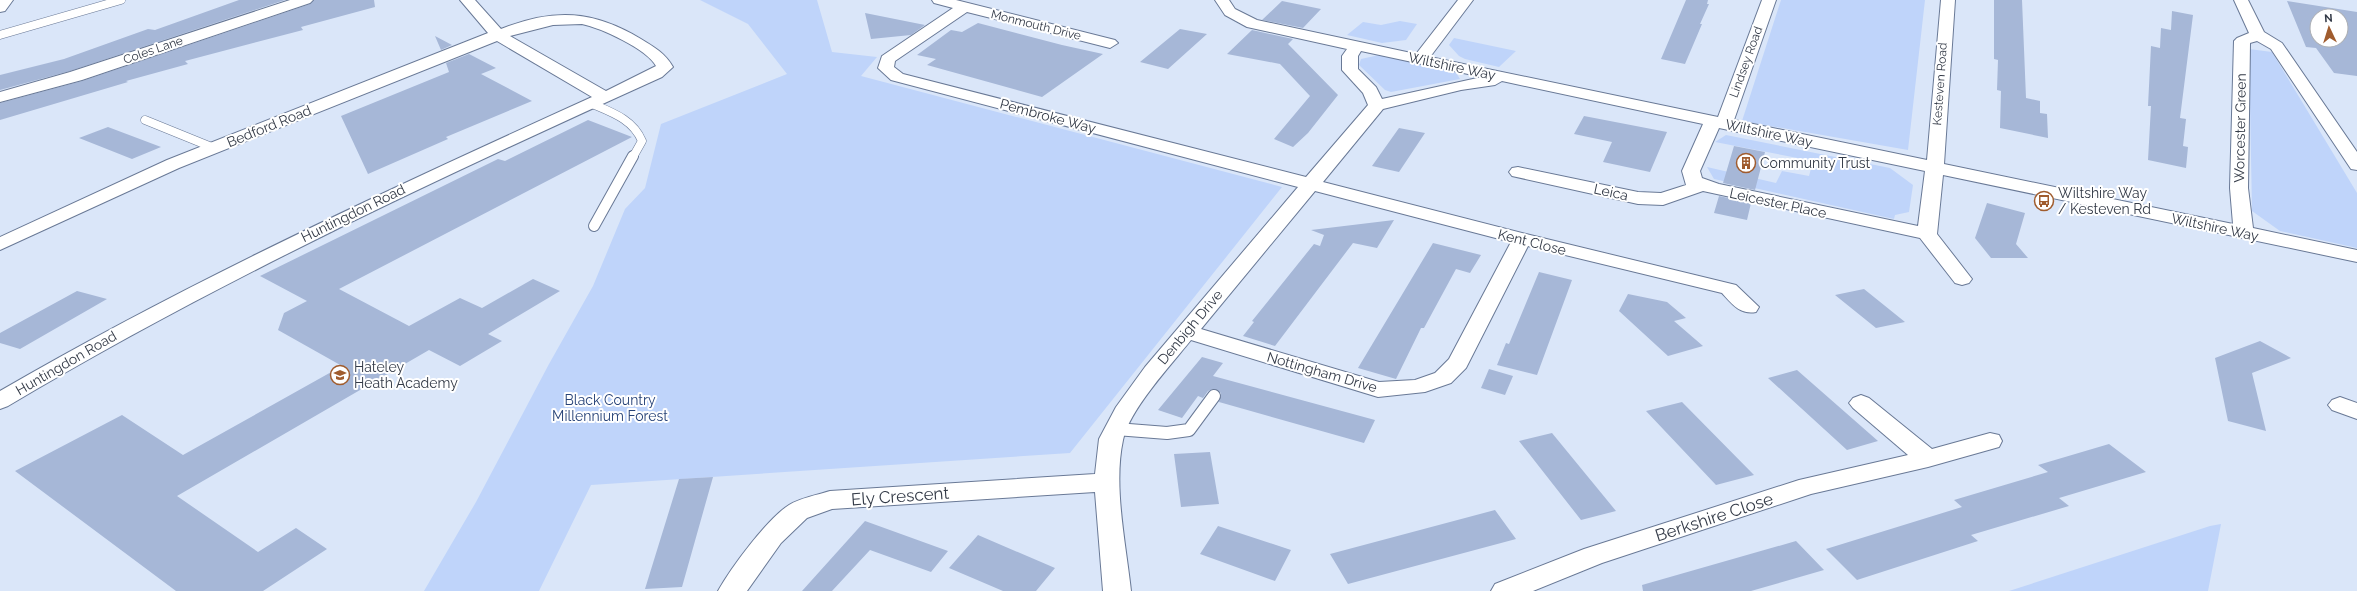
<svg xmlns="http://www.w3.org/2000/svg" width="2357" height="591" viewBox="0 0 2357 591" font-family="Raleway,sans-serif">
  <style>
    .green { fill: #bfd4fa }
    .building { fill: #a6b7d7; fill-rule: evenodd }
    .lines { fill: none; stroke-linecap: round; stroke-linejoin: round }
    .lane-far2-casing { stroke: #697996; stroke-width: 9 }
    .lane-far1-casing { stroke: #697996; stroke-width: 12 }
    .lane-casing { stroke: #697996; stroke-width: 14 }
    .street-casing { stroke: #697996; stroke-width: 2 }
    .secondary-casing { stroke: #697996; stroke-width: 2 }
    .lane-far2 { stroke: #fff; stroke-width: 8 }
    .lane-far1 { stroke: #fff; stroke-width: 10 }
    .lane { stroke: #fff; stroke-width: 12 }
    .street { fill: #fff; fill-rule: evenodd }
    .secondary { fill: #fff; fill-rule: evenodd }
    .labels { text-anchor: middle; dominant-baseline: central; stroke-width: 4; stroke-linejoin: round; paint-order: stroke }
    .far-street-label { font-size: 12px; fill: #333a47; stroke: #fff }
    .street-label { font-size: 14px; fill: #333a47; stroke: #fff }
    .poi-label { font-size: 14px; fill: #333a47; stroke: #fff; text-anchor: start }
    .park-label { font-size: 14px; fill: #264277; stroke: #fff }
    .near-street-label { font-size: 17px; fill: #333a47; stroke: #fff }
  </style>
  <rect width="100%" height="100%" fill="#dae6f9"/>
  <path class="green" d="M 700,0 L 817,0 L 832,52 L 877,57 L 861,76 L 1282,187 L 1070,453 L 591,485 L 539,591 L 424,591 L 476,502 L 549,364 L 593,286 L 625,209 L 645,188 L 661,124 L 787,74 L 748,24 Z
    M 1781,0 L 1925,0 L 1908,150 L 1742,121 Z
    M 1400,21 L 1417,24 L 1406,40 L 1382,43 L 1347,35 L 1363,22 L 1381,25 Z
    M 1454,38 L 1516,51 L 1499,67 L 1465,59 L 1459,56 L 1449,45 Z
    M 2249,49 L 2272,52 L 2357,193 L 2357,248 L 2280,231 L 2252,211 Z
    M 1379,55 L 1455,71 L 1460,79 L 1391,92 L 1385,90 L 1359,65 L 1361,59 Z
    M 1726,135 L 1890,168 L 1913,185 L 1909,212 L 1895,215 L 1894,219 L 1714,179 L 1707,167 L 1776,183 L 1782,171 L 1809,176 L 1813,161 L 1715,142 Z
    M 2221,524 L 2208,591 L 2009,591 L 2210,526 Z"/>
  <path class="building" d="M 239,0 L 285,0 L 70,71 L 0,90 L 0,75 L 64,59 L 148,29 L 155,30 Z
    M 314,0 L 374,0 L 375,7 L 301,27 L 303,30 L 185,61 L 188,64 L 126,81 L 128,82 L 0,120 L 0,103 L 82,81 L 310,4 Z
    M 1686,0 L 1708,0 L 1707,4 L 1709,4 L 1700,24 L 1702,24 L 1685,64 L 1661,59 Z
    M 1994,0 L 2022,0 L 2026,98 L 2040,101 L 2040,113 L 2047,114 L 2048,138 L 2000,128 L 2001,91 L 1997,90 L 1998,60 L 1994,59 Z
    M 1282,1 L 1321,9 L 1303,28 L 1262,20 Z
    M 2287,1 L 2357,12 L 2357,76 L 2334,73 L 2316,48 L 2306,47 ZM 2317,16 L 2341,16 L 2341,40 L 2317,40 Z
    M 2172,11 L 2193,15 L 2180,118 L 2186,119 L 2183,146 L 2188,147 L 2186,168 L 2148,160 L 2151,106 L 2148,106 L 2151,46 L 2160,48 L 2161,28 L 2171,30 Z
    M 865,13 L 925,25 L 911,35 L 871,39 Z
    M 978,23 L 1062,45 L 1103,54 L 1042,97 L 927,65 L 936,59 L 917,55 L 951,30 L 962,32 Z
    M 1180,29 L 1207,34 L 1168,69 L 1140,62 Z
    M 1252,30 L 1293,39 L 1288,44 L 1338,95 L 1308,133 L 1293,147 L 1274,139 L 1310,96 L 1280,64 L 1227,54 Z
    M 435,36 L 452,45 L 441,50 Z
    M 469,54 L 496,68 L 481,74 L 532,101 L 446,137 L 448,139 L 368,174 L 341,116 L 449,72 L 446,63 Z
    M 1584,116 L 1667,132 L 1650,172 L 1603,162 L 1612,142 L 1574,134 Z
    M 588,120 L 632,137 L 339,289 L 409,326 L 460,298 L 482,308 L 533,279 L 560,291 L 488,334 L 502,341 L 460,366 L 429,350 L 177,496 L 258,552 L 296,528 L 327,549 L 263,591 L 176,591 L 15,471 L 122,415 L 183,455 L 342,366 L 278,330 L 284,313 L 307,301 L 260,276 L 498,159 L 505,161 Z
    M 108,127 L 161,147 L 132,159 L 79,138 Z
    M 1399,128 L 1425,133 L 1399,172 L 1372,166 Z
    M 1734,146 L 1765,152 L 1755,190 L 1723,183 Z
    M 1719,196 L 1751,203 L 1747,220 L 1714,213 Z
    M 1987,203 L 2025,213 L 2016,244 L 2028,258 L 1991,258 L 1975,238 Z
    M 1394,220 L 1377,248 L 1353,243 L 1275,346 L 1243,336 L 1254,322 L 1252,321 L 1314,244 L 1320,246 L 1324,235 L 1311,230 Z
    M 1433,243 L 1481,255 L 1470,273 L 1456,269 L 1424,328 L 1421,328 L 1396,379 L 1358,368 Z
    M 1539,272 L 1572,280 L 1537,375 L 1497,365 L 1506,343 L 1509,344 Z
    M 1864,289 L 1905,322 L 1876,328 L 1835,295 Z
    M 77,291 L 107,299 L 20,349 L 0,343 L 0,333 Z
    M 1628,294 L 1667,302 L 1686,318 L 1674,321 L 1703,346 L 1668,356 L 1619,311 Z
    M 2260,341 L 2291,358 L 2252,373 L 2266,431 L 2228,421 L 2215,358 Z
    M 1202,357 L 1223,363 L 1213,376 L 1375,420 L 1364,443 L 1219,402 L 1221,393 L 1214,389 L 1208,391 L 1203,398 L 1198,396 L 1182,418 L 1158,410 Z
    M 1489,369 L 1513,376 L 1505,395 L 1481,388 Z
    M 1797,370 L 1878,441 L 1847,450 L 1768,378 Z
    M 1682,402 L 1754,475 L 1716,485 L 1646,411 Z
    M 1552,433 L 1616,511 L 1581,520 L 1519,441 Z
    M 2109,444 L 2146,472 L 2059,498 L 2069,506 L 1971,535 L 1978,541 L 1857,580 L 1826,549 L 1962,507 L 1954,500 L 2048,472 L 2038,465 Z
    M 1210,452 L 1219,504 L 1181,507 L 1174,454 Z
    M 713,477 L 682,587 L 645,589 L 679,479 Z
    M 1495,510 L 1516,539 L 1348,584 L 1330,554 Z
    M 865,521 L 948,551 L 931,572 L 870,550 L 832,591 L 802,591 Z
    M 1218,526 L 1291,550 L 1275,581 L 1200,554 Z
    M 978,535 L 1055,568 L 1036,591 L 1003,591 L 949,568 Z
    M 1796,541 L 1824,570 L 1751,591 L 1643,591 L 1642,585 Z"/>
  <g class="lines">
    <g class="lane-far2-casing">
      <path id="lane-far2" d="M 0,35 L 121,0
        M 590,103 C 611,112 633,119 642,141 L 633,157
        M 145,120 L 214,148"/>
    </g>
    <g class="lane-far1-casing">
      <path id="lane-far1" d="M 594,226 L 633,156"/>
    </g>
    <g class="lane-casing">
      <path id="lane" d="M 1116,429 L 1167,433 L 1189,430 L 1214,396"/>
    </g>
    <g class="street-casing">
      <path id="street" d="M 0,0 L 13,0 L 5,11 L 0,12 Z
        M 460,0 L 475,0 L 501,29 C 554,8 593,10 641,39 C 654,47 665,53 673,67 L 662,77 C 439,178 218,281 8,406 L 0,409 L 0,391 C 191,280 392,188 592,97 L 497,41 L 179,168 L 0,250 L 0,237 L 167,160 L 488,33 ZM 582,24 C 601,28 647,49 656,66 L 606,91 L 510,36 L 553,25 Z
        M 932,0 L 956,0 L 1115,40 L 1118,43 L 1110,48 L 967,12 L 895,61 L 894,67 L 903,74 L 1306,177 L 1368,105 L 1363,93 L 1342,70 L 1342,56 L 1347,49 L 1247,27 L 1225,15 L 1215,0 L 1229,0 L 1235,9 L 1257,20 L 1416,54 L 1458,0 L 1473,0 L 1430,57 L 1718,117 L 1762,0 L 1776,0 L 1734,120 L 1927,160 L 1941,0 L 1955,0 L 1944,164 L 2233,224 L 2230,188 L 2234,41 L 2237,38 L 2249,33 L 2234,0 L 2248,0 L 2264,32 L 2282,43 L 2357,152 L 2357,170 L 2351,169 L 2271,49 L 2257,41 L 2250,43 L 2248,188 L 2253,228 L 2357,250 L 2357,262 L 1943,175 L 1937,234 L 1972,279 L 1969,283 L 1962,285 L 1955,283 L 1920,238 L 1703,191 L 1663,205 L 1638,204 L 1512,176 L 1509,172 L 1512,168 L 1518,167 L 1638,192 L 1661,193 L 1686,185 L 1682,171 L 1703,124 L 1502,81 L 1495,85 L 1461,90 L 1383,109 L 1323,182 L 1526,234 L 1736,285 L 1759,307 L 1756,312 C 1740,315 1732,304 1722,293 L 1528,246 L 1466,368 L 1451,383 L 1425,392 L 1378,397 L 1191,340 C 1171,365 1129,410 1123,440 C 1113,486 1126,544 1131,591 L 1103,591 L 1095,492 L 832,509 L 807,518 L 781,543 L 747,591 L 718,591 C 731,568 767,519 789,505 C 800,498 817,495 830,491 L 1095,474 L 1099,439 L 1116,407 L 1145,367 L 1298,187 L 891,80 L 878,68 L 882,56 L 953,8 L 934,3 ZM 1361,51 L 1482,77 L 1382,99 L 1376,87 L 1358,69 L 1358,56 ZM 1719,128 L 1925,171 L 1918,226 L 1719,184 L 1702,178 L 1700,171 ZM 1315,191 L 1511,242 L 1449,359 L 1435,373 L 1415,380 L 1379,382 L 1201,329 Z
        M 1861,395 L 1869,398 L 1932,449 L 1990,433 L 1999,435 L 2002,441 L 1999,447 L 1928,467 L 1811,494 L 1602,563 L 1533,591 L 1491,591 L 1495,584 L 1584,549 L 1799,480 L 1908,455 L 1853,408 L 1849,403 L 1853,398 Z
        M 2340,397 L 2357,403 L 2357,419 L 2332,410 L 2328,405 L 2332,400 Z"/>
    </g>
    <g class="secondary-casing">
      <path id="secondary" d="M 290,0 L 313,0 L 310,3 L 82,80 L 0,102 L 0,92 L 70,72 Z"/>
    </g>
    <use href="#lane-far2" class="lane-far2"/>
    <use href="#lane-far1" class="lane-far1"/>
    <use href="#lane" class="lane"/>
    <use href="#street" class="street"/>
    <use href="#secondary" class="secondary"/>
  </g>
  <defs>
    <g id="building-ring" transform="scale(1)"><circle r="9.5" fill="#fff" stroke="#a05c2e" stroke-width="1.5"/><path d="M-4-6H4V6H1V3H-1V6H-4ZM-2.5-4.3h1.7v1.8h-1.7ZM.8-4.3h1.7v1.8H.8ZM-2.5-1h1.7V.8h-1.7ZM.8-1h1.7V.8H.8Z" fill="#a05c2e"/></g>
    <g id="bus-ring" transform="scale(1)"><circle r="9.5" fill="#fff" stroke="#a05c2e" stroke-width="1.5"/><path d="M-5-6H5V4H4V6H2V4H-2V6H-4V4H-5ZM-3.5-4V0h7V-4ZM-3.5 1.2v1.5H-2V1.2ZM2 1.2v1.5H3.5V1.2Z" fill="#a05c2e"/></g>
    <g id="school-ring" transform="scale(1)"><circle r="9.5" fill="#fff" stroke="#a05c2e" stroke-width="1.5"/><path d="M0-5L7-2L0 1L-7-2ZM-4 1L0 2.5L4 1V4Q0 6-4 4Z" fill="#a05c2e"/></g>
  </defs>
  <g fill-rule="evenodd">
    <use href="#building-ring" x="1746" y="163"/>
    <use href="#bus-ring" x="2044" y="201"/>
    <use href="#school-ring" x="340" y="375"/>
  </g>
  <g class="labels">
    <g class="far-street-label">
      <text transform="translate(1036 25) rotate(14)">Monmouth Drive</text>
      <text transform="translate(153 50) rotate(-19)">Coles Lane</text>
      <text transform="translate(1746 62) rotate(-70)">Lindsey Road</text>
      <text transform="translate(1940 84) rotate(-86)">Kesteven Road</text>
    </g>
    <g class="street-label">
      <text transform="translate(1452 66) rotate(12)">Wiltshire Way</text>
      <text transform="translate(1048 116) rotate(15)">Pembroke Way</text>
      <text transform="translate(269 126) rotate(-22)">Bedford Road</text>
      <text transform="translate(2240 128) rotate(-89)">Worcester Green</text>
      <text transform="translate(1769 133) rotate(12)">Wiltshire Way</text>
      <text transform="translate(1611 192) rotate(12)">Leica</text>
      <text transform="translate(1778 203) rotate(12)">Leicester Place</text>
      <text transform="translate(353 213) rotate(-26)">Huntingdon Road</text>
      <text transform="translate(2215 227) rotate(12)">Wiltshire Way</text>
      <text transform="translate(1532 242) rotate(14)">Kent Close</text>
      <text transform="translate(1190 327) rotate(-50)">Denbigh Drive</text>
      <text transform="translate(66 363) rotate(-30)">Huntingdon Road</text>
      <text transform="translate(1322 372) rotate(16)">Nottingham Drive</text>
    </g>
    <g class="poi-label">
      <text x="1760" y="163">Community Trust</text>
      <text x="2058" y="193">Wiltshire Way<tspan x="2058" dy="16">/ Kesteven Rd</tspan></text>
      <text x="354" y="367">Hateley<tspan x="354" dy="16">Heath Academy</tspan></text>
    </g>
    <g class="park-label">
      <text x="610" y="400">Black Country<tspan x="610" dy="16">Millennium Forest</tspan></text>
    </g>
    <g class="near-street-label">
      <text transform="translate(900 496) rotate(-4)">Ely Crescent</text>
      <text transform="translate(1714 517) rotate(-18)">Berkshire Close</text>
    </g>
  </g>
  <g transform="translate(2329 28) rotate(356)"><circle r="19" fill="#ffffff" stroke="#adb0b5"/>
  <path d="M0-3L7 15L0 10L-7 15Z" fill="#a05c2e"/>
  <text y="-6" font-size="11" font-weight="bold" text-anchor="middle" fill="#333a47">N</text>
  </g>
</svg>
